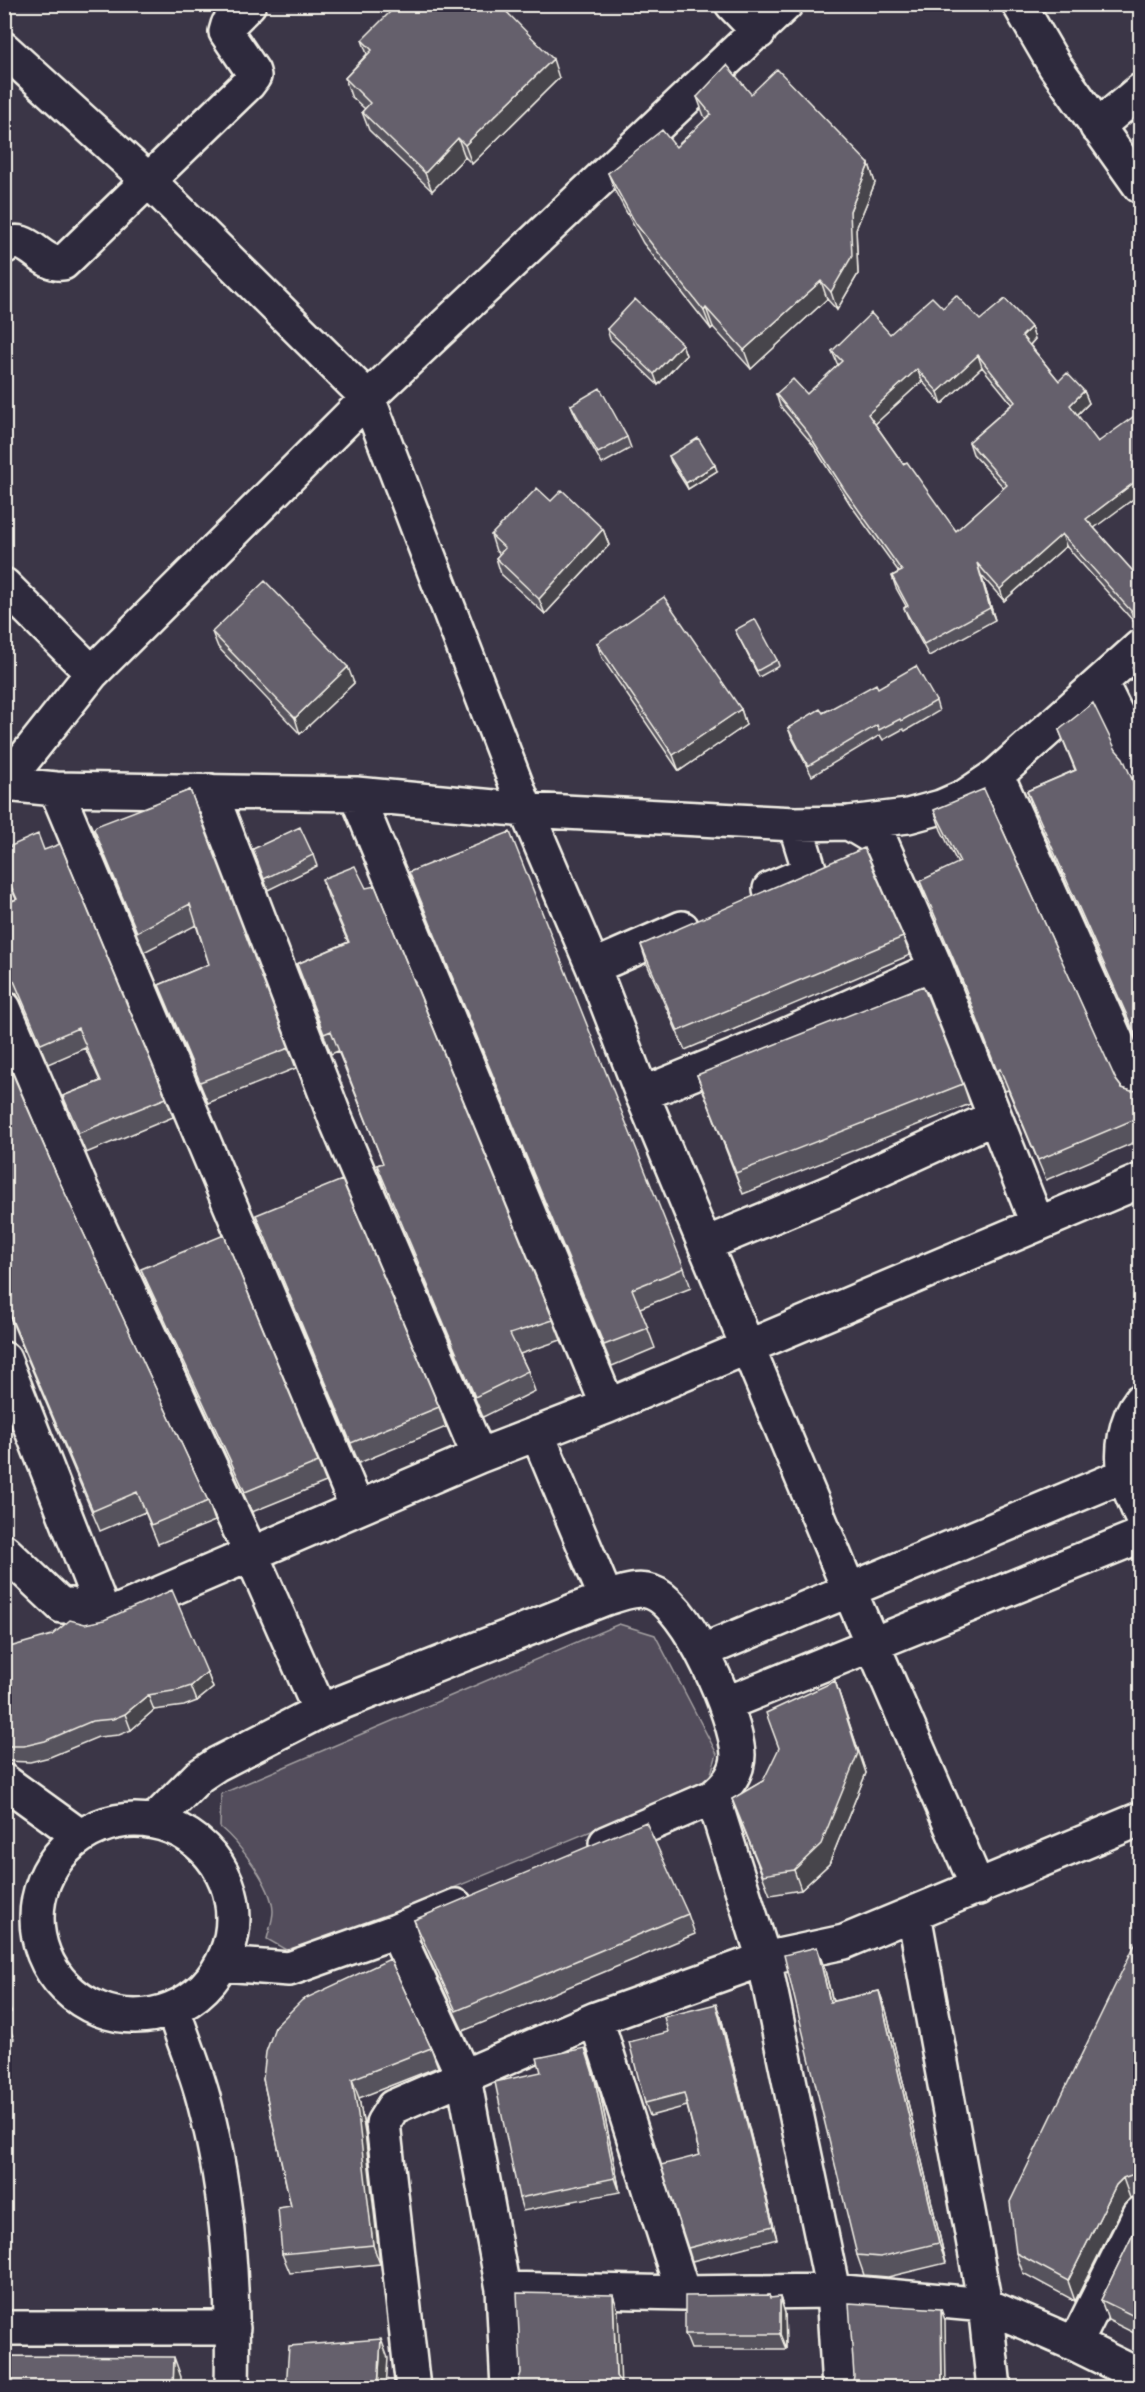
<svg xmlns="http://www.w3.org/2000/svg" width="1145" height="2392" viewBox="0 0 1145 2392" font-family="Pangolin,sans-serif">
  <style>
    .green { fill: #534e5c; stroke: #a4a0a2; stroke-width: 1.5 }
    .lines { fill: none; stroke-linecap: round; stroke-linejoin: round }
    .street-casing { stroke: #f4f1e8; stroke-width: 38 }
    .secondary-casing { stroke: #f4f1e8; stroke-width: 38 }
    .street { stroke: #2f2a3d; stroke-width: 33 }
    .secondary { stroke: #2f2a3d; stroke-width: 33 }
    .wall { fill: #57535d; stroke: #f4f1e8; stroke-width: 1.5; fill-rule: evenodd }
    .shaded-wall { fill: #47444c; stroke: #f4f1e8; stroke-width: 1.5 }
    .building { fill: #65616c; stroke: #f4f1e8; stroke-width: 1.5; fill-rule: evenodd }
  </style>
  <rect width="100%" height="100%" fill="#3b3647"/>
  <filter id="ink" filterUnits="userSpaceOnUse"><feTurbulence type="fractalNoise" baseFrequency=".0167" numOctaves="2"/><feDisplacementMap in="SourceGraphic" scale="12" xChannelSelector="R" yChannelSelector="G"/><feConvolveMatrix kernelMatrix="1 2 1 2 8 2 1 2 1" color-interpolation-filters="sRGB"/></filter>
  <g filter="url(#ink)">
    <path class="green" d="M 619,1624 L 655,1635 L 717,1754 L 708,1783 L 293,1954 L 267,1939 C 269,1930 273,1920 273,1911 C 272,1885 239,1843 220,1827 L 221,1794 Z"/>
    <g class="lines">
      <g class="street-casing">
        <path id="street" d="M 732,4 L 759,32
          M 4,49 L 148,180 L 368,398 L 526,810 L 593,967 L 642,1094 L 849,1590 L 978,1888
          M 1097,127 L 1140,91
          M 4,247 C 28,230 39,266 63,263 L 248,84 L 254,76 L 253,72 L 226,32 L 228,25 L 249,4
          M 4,585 L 92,673
          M 1101,683 L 1140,762
          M 997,775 L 1140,1093
          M 4,784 L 92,673 L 368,398 L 786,4
          M 5,784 L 56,789 L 356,794 L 526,810 L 795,824 L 849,823 L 908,816 L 941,807 L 966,796 L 997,775 L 1140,647
          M 56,789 L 357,1508
          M 210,791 L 336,1120 L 479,1456
          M 356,794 L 608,1406
          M 849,823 L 881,842 L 936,968 L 1037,1223
          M 770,889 L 810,872 L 795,824
          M 593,967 L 682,928
          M 4,1008 L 81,1188 L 252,1556 L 320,1711
          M 642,1094 L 775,1040 L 936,968
          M 706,1244 L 836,1190 L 995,1117
          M 4,1359 L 105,1617
          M 1140,1401 C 1125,1420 1121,1450 1125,1474 C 1127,1487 1136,1502 1140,1514
          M 537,1433 L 606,1598
          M 4,1551 L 62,1606 L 70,1605 L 87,1621 L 105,1617 L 479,1456 L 608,1406 L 1140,1181
          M 703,1651 L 1125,1475
          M 725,1704 L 1140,1536
          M 4,1781 L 80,1836
          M 713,1797 L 764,1959 L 833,2291 L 839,2388
          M37 1918a98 98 0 1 1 196 0a98 98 0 1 1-196 0Z
          M 154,1821 L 199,1776 L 217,1764 L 320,1711 L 606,1598 C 621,1594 636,1587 651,1592 C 688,1604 737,1718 738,1755 C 738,1774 726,1787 713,1797 L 606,1843
          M 914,1914 L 985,2305 L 994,2388
          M 396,1931 L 464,2078 L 503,2289 L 508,2388
          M 222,1964 L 289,1969 L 396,1931 L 456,1906
          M 173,2009 C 183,2040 197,2072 205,2105 C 229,2197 234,2293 232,2388
          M 596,2019 L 683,2293
          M 503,2289 L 683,2293 L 833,2291 L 985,2305 L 1075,2344 L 1140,2376
          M 4,2328 L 233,2328
          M 1075,2344 L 1140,2214
          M 413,2388 L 383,2123 L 393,2107 L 596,2019 L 764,1959 L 844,1942 L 1140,1819"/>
      </g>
      <g class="secondary-casing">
        <path id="secondary" d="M 1019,4 L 1055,66 L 1140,186"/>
      </g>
      <use href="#street" class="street"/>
      <use href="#secondary" class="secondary"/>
    </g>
    <path class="wall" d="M 362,40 L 559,78 L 472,164 L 465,157 L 432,191 L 369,130 L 362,112 L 365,109 L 351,96 L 345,78 L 367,54 Z
      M 751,94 L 869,164 L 875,183 L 856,229 L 858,274 L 837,310 L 827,299 L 751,369 L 713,327 L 711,329 L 643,243 L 615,191 L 608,173 L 676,147 L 706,119 L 704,116 L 697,97 Z
      M 943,308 L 980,320 L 1031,327 L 1035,339 L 1030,345 L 1059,381 L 1084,391 L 1089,403 L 1077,415 L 1094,528 L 1140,579 L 1135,623 L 1066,546 L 1004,601 L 981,575 L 995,620 L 929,656 L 909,620 L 904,608 L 906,606 L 896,588 L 892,576 L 899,572 L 850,504 L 813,445 L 780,406 L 776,394 L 807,394 L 838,365 L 837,363 L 832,351 L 890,334 ZM 982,367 L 1012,404 L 969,442 L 973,454 L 1004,488 L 956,531 L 903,464 L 875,424 L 922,381 L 942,404 Z
      M 607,329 L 682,344 L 686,355 L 658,385 L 610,339 Z
      M 571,405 L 627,437 L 631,448 L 602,464 L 575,415 Z
      M 669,456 L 717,471 L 688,489 L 671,462 Z
      M 551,501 L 603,529 L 609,545 L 545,614 L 501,574 L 496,558 L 500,554 L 496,551 L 491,535 Z
      M 735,630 L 777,660 L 779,666 L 759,677 Z
      M 212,632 L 354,683 L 300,734 L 218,647 Z
      M 597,643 L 741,709 L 746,725 L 679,771 L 602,658 Z
      M 878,688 L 936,701 L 939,711 L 905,731 L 903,729 L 883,740 L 880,735 L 812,776 L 792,738 L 788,728 Z
      M 1059,730 L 1116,750 L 1140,798 L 1140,1048 L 1034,811 L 1027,791 L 1075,770 Z
      M 190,790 L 296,1068 L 208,1103 L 167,1005 L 159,985 L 209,964 L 196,925 L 144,952 L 102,849 L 94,829 Z
      M 934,810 L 1116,1080 L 1122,1088 L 1131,1091 L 1140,1090 L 1140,1140 L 1046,1180 L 1008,1090 L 1005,1091 L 967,992 L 927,902 L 920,881 L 958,864 L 941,830 Z
      M 4,849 L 44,850 L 166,1098 L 173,1117 L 86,1153 L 70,1116 L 63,1096 L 100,1081 L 85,1048 L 48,1064 L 21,1001 L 16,993 L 7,990 L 4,990 L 4,904 L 16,899 L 4,873 Z
      M 253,849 L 313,855 L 317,866 L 268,890 Z
      M 409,872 L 684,1268 L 691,1288 L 640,1308 L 655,1348 L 612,1366 L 417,892 Z
      M 322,879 L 553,1320 L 561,1340 L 520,1354 L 528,1371 L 535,1391 L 483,1417 L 384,1186 L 377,1165 L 383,1163 L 338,1051 L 331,1054 L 297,964 L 348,942 L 329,899 Z
      M 903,937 L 910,955 L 685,1050 L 647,964 L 641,945 Z
      M 4,1054 L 57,1176 L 208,1501 L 215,1521 L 158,1544 L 145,1512 L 100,1531 L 4,1303 L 4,1286 L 8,1285 L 4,1276 Z
      M 697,1075 L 963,1084 L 970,1104 L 743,1194 Z
      M 256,1215 L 439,1407 L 446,1427 L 359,1463 L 263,1236 Z
      M 141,1269 L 318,1462 L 326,1482 L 252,1512 L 149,1289 Z
      M 4,1640 L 7,1648 L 207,1672 L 213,1688 L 197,1701 L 184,1706 L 154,1710 L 131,1730 L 119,1735 L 98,1737 L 50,1757 L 30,1762 L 4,1761 Z
      M 835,1681 L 866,1773 L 829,1864 L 801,1890 L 770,1895 L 732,1799 L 763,1781 Z
      M 688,1914 L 695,1934 L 463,2031 L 421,1941 L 414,1920 Z
      M 1140,1934 L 1140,2196 L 1138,2195 L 1130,2198 L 1124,2205 L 1075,2301 L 1023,2273 L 1016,2253 Z
      M 824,1967 L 833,2001 L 879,1991 L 886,2010 L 946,2263 L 888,2277 L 864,2275 L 857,2255 Z
      M 4,1995 L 11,2012 L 5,2017 L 14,2039 L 4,2043 Z
      M 721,2017 L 777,2239 L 692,2261 L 688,2248 L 700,2155 L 687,2106 L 650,2116 L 645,2103 L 668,2032 Z
      M 431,2048 L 438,2067 L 359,2098 L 365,2133 L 380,2264 L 290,2273 L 282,2254 L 291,2206 L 263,2079 Z
      M 590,2062 L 600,2093 L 620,2192 L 523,2211 L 519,2198 Z
      M 4,2103 L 9,2115 L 4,2117 Z
      M 1140,2220 L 1140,2336 L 1108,2320 L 1101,2300 Z
      M 769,2295 L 770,2298 L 780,2297 L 785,2313 L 786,2349 L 691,2349 L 685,2334 Z"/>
    <path class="shaded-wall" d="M 553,59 L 559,78 L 472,164 L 465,145 Z
      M 458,138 L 465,157 L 432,191 L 425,173 Z
      M 869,164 L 875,183 L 856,229 L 858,274 L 837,310 L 831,292 L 850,211 Z
      M 821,281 L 827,299 L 751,369 L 744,350 Z
      M 706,308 L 713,327 L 711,329 L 704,311 Z
      M 1031,327 L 1035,339 L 1027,348 L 1022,336 Z
      M 682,344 L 686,355 L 658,385 L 654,374 Z
      M 978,355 L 982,367 L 942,404 L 938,392 Z
      M 917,369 L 922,381 L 873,426 L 868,414 Z
      M 1084,391 L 1089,403 L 1075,417 L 1070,405 Z
      M 715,465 L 717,471 L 688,489 L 686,483 Z
      M 1140,478 L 1140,494 L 1090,531 L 1086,519 Z
      M 603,529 L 609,545 L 545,614 L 539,599 Z
      M 1062,534 L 1066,546 L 1004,601 L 1000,589 Z
      M 977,563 L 981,575 L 995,620 L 990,608 Z
      M 1140,602 L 1140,618 L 1135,623 L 1131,611 Z
      M 348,667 L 354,683 L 300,734 L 295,718 Z
      M 741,709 L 746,725 L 679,771 L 673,755 Z
      M 207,1672 L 213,1688 L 197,1701 L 191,1686 Z
      M 835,1681 L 866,1773 L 829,1864 L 801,1890 L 794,1870 Z
      M 148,1695 L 154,1710 L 131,1730 L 125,1714 Z
      M 817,1947 L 824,1967 L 838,2022 L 830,2002 Z
      M 879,1991 L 886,2010 L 946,2263 L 939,2243 Z
      M 4,1995 L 11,2012 L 4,2017 Z
      M 716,2004 L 721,2017 L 777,2239 L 773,2226 Z
      M 585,2048 L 600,2093 L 620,2192 L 615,2178 Z
      M 352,2079 L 359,2098 L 365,2133 L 380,2264 L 373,2245 Z
      M 1123,2178 L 1130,2198 L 1124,2205 L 1075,2301 L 1068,2281 L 1116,2185 Z
      M 613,2295 L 618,2310 L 621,2388 L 616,2376 Z
      M 780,2297 L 785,2313 L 786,2349 L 780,2334 Z
      M 941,2309 L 945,2320 L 946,2388 L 942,2388 Z
      M 381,2339 L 388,2358 L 386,2388 L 378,2388 Z
      M 174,2357 L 181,2377 L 181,2388 L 173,2388 Z"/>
    <path class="building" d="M 398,4 L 499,4 L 553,59 L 465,145 L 458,138 L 425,173 L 362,112 L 370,103 L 345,78 L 372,50 L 362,40 Z
      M 727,65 L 751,94 L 777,69 L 869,164 L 850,211 L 852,256 L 831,292 L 821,281 L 744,350 L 706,308 L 704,311 L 636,224 L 608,173 L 662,130 L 676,147 L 711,114 L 697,97 Z
      M 956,295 L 980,320 L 1005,299 L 1031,327 L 1022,336 L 1059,381 L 1067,373 L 1084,391 L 1070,405 L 1098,442 L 1140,412 L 1140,478 L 1086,519 L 1140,579 L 1140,602 L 1131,611 L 1062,534 L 1000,589 L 977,563 L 990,608 L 924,644 L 904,608 L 908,606 L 892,576 L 902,571 L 846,492 L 808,433 L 776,394 L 793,379 L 807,394 L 842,361 L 832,351 L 871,313 L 890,334 L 932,297 L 943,308 ZM 978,355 L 1015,402 L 969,442 L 1007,485 L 956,531 L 907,462 L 903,464 L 868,414 L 917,369 L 938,392 Z
      M 635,299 L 682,344 L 654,374 L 607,329 Z
      M 600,388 L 627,437 L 598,453 L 571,405 Z
      M 698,438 L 715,465 L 686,483 L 669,456 Z
      M 537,488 L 551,501 L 562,490 L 603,529 L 539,599 L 496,558 L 505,548 L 491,535 Z
      M 265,581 L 348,667 L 295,718 L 212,632 Z
      M 664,597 L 741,709 L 673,755 L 597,643 Z
      M 755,619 L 777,660 L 757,671 L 735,630 Z
      M 1140,659 L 1140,688 L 1132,667 Z
      M 916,666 L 936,701 L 901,721 L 900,719 L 879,730 L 877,725 L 808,766 L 788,728 L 820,709 L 823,713 L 876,684 L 878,688 Z
      M 1093,703 L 1116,750 L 1123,758 L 1140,798 L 1140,1045 L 1027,791 L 1076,770 L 1059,730 Z
      M 984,789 L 1116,1080 L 1122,1088 L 1131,1091 L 1140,1090 L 1140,1117 L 1038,1160 L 1000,1069 L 997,1071 L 959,972 L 920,881 L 960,862 L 934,810 Z
      M 190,790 L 289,1048 L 200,1082 L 159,985 L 209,964 L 190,904 L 137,932 L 94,829 L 96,826 Z
      M 300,827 L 313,855 L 264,879 L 253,849 Z
      M 510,832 L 684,1268 L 632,1289 L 648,1328 L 604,1345 L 409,872 Z
      M 38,834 L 44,850 L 60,844 L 166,1098 L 79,1133 L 63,1096 L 101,1081 L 78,1028 L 41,1044 L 14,981 L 8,974 L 4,972 L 4,904 L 17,899 L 4,870 L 4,849 Z
      M 864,848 L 903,937 L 678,1031 L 641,945 Z
      M 355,866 L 366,888 L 375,886 L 553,1320 L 510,1334 L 528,1371 L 475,1397 L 377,1165 L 383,1163 L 331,1031 L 324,1034 L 297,964 L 349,942 L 322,879 Z
      M 923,986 L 963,1084 L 736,1173 L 697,1075 Z
      M 4,1054 L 57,1176 L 208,1501 L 151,1525 L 137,1492 L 93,1511 L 4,1301 L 4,1286 L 9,1284 L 4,1274 Z
      M 342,1180 L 439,1407 L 351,1443 L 256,1215 Z
      M 224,1235 L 318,1462 L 245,1492 L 141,1269 Z
      M 172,1590 L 207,1672 L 191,1686 L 179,1690 L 148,1695 L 125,1714 L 113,1719 L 92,1721 L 45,1741 L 24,1746 L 4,1746 L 4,1644 L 6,1648 L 52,1635 L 70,1620 L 85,1624 L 104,1620 Z
      M 835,1681 L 858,1753 L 821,1844 L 794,1870 L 763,1875 L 732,1799 L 763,1781 L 779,1748 L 766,1713 Z
      M 646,1822 L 688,1914 L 456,2011 L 414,1920 Z
      M 1140,1934 L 1140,2177 L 1131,2175 L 1123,2178 L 1116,2185 L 1068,2281 L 1016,2253 L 1010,2202 Z
      M 817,1947 L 830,2002 L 879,1991 L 939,2243 L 880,2257 L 857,2255 L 784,1955 Z
      M 390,1959 L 431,2048 L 352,2079 L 358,2114 L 373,2245 L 282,2254 L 278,2208 L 291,2206 L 263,2079 L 266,2052 L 275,2027 L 302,2000 Z
      M 716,2004 L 773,2226 L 688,2248 L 661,2165 L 700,2155 L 684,2093 L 645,2103 L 629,2042 L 668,2032 L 664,2017 Z
      M 585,2048 L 595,2080 L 615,2178 L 519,2198 L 495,2082 L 541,2072 L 537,2058 Z
      M 1140,2220 L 1140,2319 L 1101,2300 Z
      M 517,2293 L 613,2295 L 616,2376 L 624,2388 L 516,2388 L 521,2373 Z
      M 769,2295 L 770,2298 L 780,2297 L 780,2334 L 685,2334 L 685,2296 Z
      M 849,2303 L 941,2309 L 942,2388 L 850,2388 L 852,2386 L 854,2376 Z
      M 381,2339 L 378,2388 L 286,2388 L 289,2346 Z
      M 4,2356 L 174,2357 L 173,2388 L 4,2388 Z"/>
  </g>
  <rect width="1145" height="2392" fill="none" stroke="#2f2a3d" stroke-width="24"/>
  <rect x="12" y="12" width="1121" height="2368" fill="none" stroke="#f4f1e8" stroke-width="2" filter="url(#ink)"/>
</svg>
